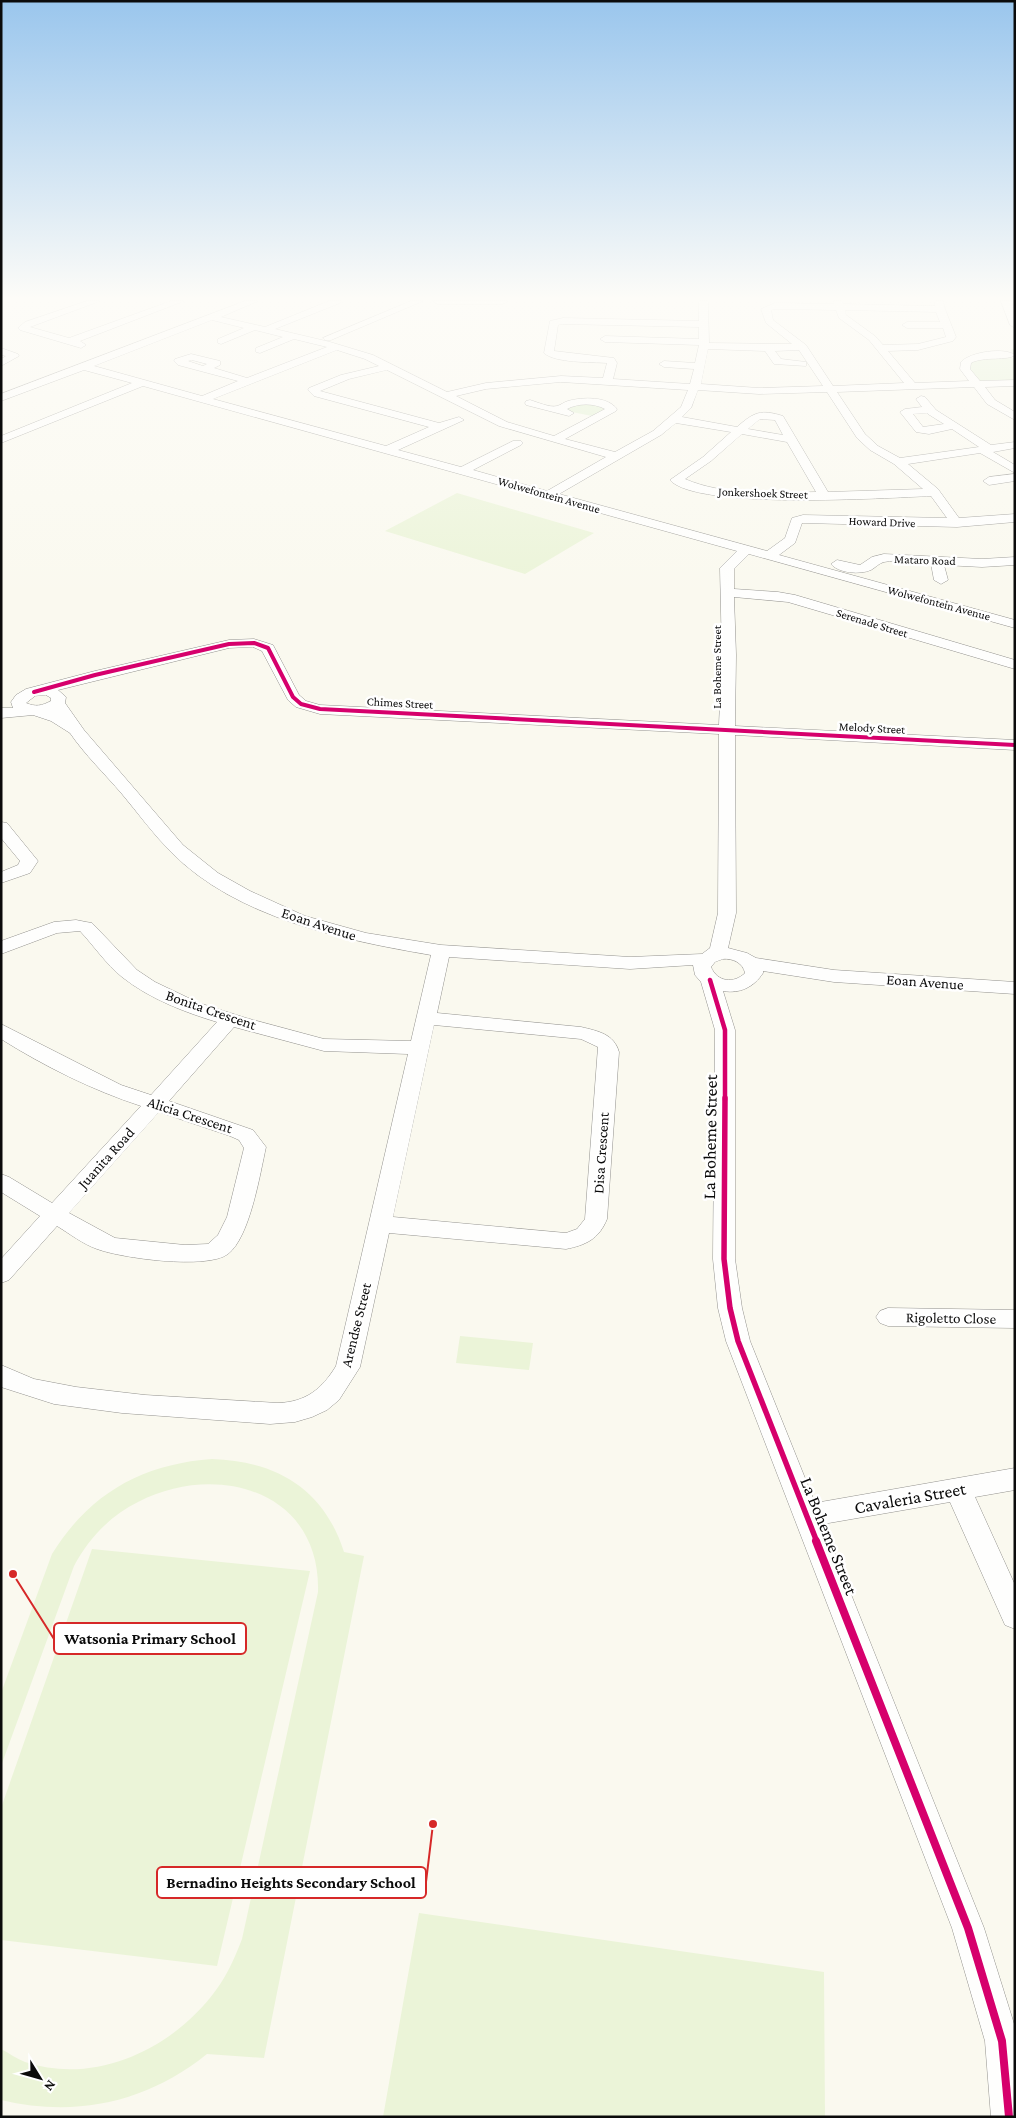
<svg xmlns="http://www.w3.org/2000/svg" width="1016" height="2118" viewBox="0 0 1016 2118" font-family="'Crimson Pro',serif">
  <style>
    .green { fill: #e0f0cf }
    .pitch { fill: #ebf4d8 }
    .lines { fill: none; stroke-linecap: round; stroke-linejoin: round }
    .minor-casing { stroke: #93928e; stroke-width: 1 }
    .minor { fill: #fefefd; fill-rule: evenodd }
    .cycleway-far3-casing { stroke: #fff; stroke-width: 5.5 }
    .cycleway-far2-casing { stroke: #fff; stroke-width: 8 }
    .cycleway-far1-casing { stroke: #fff; stroke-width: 9 }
    .cycleway-casing { stroke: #fff; stroke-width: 11 }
    .cycleway-far3 { stroke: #d6006c; stroke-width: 4 }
    .cycleway-far2 { stroke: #d6006c; stroke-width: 4.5 }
    .cycleway-far1 { stroke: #d6006c; stroke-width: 5.5 }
    .cycleway { stroke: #d6006c; stroke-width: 8 }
    .labels { text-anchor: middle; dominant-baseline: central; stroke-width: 5; stroke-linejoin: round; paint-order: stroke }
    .far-street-label { font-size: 12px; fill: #0b0b0b; stroke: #fff }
    .street-label { font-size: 15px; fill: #0b0b0b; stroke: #fff }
    .near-street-label { font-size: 18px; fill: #0b0b0b; stroke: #fff }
    .leader { fill: none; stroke: #d62828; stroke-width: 2 }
    .callout-dot { fill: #d62828; stroke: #fff; stroke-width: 2 }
    .callout { fill: #fff; stroke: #d62828; stroke-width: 2 }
    .callout-label { font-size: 16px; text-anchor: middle; font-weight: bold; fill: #0b0b0b }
  </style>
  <rect width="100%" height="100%" fill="#faf9ef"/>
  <path class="green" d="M 1011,349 L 1015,349 L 1015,382 L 980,381 L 968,369 L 968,364 L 973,360 L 1014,358 Z
    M 575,404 L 603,405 L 608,408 L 592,416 L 567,411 L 566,408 Z"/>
  <path class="pitch" d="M 457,493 L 594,533 L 525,574 L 385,531 Z
    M 460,1336 L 533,1343 L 529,1370 L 456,1363 Z
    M 212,1459 C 277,1461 324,1489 344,1552 L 364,1556 L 264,2058 L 207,2054 C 147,2102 77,2118 1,2100 L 1,2049 C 9,2053 17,2059 25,2062 C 96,2086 174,2048 216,1990 C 228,1974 235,1957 242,1939 L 318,1592 C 321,1491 217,1461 138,1502 C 110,1516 89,1538 74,1566 L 1,1766 L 1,1693 L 52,1554 C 89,1494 142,1464 212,1459 Z
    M 92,1549 L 310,1571 L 217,1966 L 1,1940 L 1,1808 Z
    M 419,1913 L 824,1972 L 825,2117 L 383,2117 Z"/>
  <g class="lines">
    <g class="minor-casing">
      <path id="minor" d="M 87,301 L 100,301 L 30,327 L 69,338 L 171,301 L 184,301 L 80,341 L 86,345 L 81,348 L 20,330 L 18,328 L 25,322 Z
        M 245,301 L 258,301 L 221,317 L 265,327 L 329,301 L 341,301 L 340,303 L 275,329 L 330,342 L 373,355 L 447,392 L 486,383 L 561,376 L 603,378 L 607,363 C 591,362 555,363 544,353 L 550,321 L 563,318 L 699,321 L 699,301 L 708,301 L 709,343 L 792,344 L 766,323 L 761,309 L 775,303 L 834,304 L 834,301 L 842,301 L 844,304 L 935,306 L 935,301 L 943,301 L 945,309 L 956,337 L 953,341 L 918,350 L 888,351 L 915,383 L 969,381 L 960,369 L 961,362 C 970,352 1004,347 1015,355 C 1009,361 983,356 971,363 L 970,369 L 980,381 L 1015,380 L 1015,386 L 985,387 L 995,400 L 1015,412 L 1015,420 L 987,404 L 974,387 L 837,392 L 865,434 L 878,446 L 900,458 L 979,447 L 952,429 L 929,434 L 916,432 L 900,412 L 905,409 L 922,407 L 916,399 L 921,396 L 925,397 L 936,410 L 991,445 L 1015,442 L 1015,448 L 993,452 L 1015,465 L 1015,473 L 980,453 L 908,464 L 938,489 L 959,518 L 1015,514 L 1015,522 L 957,527 L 804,523 L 802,523 L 795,543 L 779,555 L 1015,620 L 1015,628 L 749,554 L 734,569 L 734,589 L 778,592 L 795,595 L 1015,660 L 1015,669 L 788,602 L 734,597 L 736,655 L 735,726 L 1015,740 L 1015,750 L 735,735 L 736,913 L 728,948 L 747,953 L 756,958 L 834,970 L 1015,982 L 1015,994 L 834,982 L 763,971 L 763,973 C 754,987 740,994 723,991 L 735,1030 L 735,1259 L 742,1308 L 750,1341 L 815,1503 L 1015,1468 L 1015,1490 L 975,1497 L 1015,1585 L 1015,1629 L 1005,1625 L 950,1502 L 823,1524 L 984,1928 L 1015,2027 L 1015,2117 L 991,2117 L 985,2041 L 952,1928 L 726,1341 L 718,1308 L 713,1259 L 715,1030 L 701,982 L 695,975 L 693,965 L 630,969 L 449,957 L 437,1013 L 581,1027 C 598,1031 614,1034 619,1052 L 607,1219 C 599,1239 586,1245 566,1249 L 389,1233 L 360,1367 L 339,1400 L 327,1410 L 312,1417 L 295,1422 L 270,1424 L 122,1413 L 54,1404 L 1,1387 L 1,1365 L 34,1379 L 76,1387 L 145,1395 L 278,1403 C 306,1402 322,1389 336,1366 L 408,1054 L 324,1051 L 234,1027 L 169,1101 L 253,1130 L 266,1147 C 260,1174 250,1237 228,1254 C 207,1270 121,1258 97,1249 C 83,1244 70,1234 57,1226 L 9,1280 L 1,1283 L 1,1259 L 40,1216 L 1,1192 L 1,1174 L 9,1177 L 52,1203 L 141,1106 C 92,1090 44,1066 1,1039 L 1,1024 L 121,1085 L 151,1095 L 217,1022 C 184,1012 150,999 122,977 C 106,964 94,946 80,931 L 57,933 L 1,954 L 1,941 L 54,922 L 76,920 L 86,922 L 92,923 L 137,970 L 155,982 L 199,1003 L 246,1018 L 324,1039 L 411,1041 L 431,955 C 343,940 236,918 171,852 C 153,834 138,813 122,794 C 105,774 85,755 70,733 L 51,721 L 33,715 L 1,718 L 1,708 L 13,708 L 11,702 L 16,695 L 26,689 L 95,671 L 229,640 L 254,639 L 273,645 L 299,695 L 306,701 L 320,705 L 719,725 L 722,655 L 720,568 L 737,551 L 143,386 L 1,443 L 1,436 L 132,383 L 84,370 L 1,401 L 1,394 ZM 776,309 L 836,310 L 839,318 L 869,340 L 904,383 L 833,386 L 806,345 L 773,320 L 771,310 ZM 845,310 L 936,312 L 940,322 L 907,322 L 902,325 L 907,328 L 943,328 L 946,337 L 918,344 L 883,345 L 875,336 L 846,315 ZM 212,320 L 244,328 L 218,339 L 218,343 L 221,344 L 255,330 L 283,337 L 256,348 L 256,352 L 260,353 L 294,339 L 327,347 L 247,378 L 214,368 L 220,365 L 220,361 L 191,354 L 175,359 L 174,361 L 178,365 L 238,381 L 202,396 L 94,366 ZM 563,324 L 699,327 L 699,339 L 605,336 L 600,339 L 605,342 L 699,345 L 695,363 L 664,361 L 659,364 L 664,367 L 694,369 L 690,384 L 613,379 L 617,363 L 614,358 L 554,351 L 558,325 ZM 708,349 L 765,351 L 774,364 L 806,366 L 806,362 L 781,359 L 775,351 L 799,350 L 823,386 L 759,388 L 701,384 ZM 337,350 L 365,359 L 379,366 L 341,375 L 309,388 L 308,390 L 314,396 L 429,427 L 386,446 L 213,399 ZM 192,360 L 207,364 L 203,366 L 188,361 ZM 387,370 L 499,426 L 606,457 L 547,491 L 473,470 L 521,445 L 523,443 L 521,441 L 513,441 L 461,467 L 398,450 L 464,420 L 459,417 L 439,423 L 320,391 L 349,379 ZM 561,382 L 688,390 L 681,407 L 653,431 L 615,452 L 565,439 L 616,411 L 617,409 C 607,396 583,397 568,401 C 564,402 561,405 557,406 C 550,408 537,402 530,400 L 526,401 L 525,403 L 526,405 L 569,416 L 574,413 L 567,409 C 578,403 594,403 605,409 L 554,436 L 507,422 L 456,396 L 486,389 ZM 698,390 L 759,394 L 827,392 L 857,438 L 870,450 L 894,464 L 923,489 L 828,492 L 783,416 C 761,409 754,412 737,427 L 682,417 L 691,408 ZM 927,413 L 928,414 L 944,424 L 923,427 L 913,414 ZM 760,419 L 775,420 L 783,435 L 748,429 ZM 676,423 L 731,432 L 703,457 L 670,480 C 696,510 887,498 931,496 L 947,518 L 803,515 L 792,518 L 785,538 L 767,551 L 559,494 L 661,435 ZM 742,434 L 787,442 L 816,492 C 774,493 724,496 685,479 L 711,461 ZM 253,647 L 262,651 L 288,700 L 296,707 L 320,714 L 719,734 L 718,913 L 710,948 L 702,954 L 630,957 L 441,945 L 366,933 L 305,916 L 250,891 L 218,873 L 183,845 L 84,730 L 65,703 L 66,697 L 58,690 L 229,648 ZM 46,695 L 51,698 L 51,701 C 41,706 36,707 26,703 L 35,696 ZM 723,959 C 733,958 743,963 745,973 C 734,984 717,982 711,967 L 715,962 ZM 434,1025 L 581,1039 L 598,1047 L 585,1219 L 577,1229 L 566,1233 L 393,1217 ZM 159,1112 L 230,1136 L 239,1140 L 244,1148 L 227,1217 L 218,1235 L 208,1244 L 185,1245 L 115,1238 L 69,1213 Z
        M 411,301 L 423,301 L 331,340 L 325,340 L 323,338 Z
        M 433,301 L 508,301 L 503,304 L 438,304 Z
        M 1001,301 L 1011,301 L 1015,312 L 1015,328 L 1010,325 Z
        M 1,348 L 18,354 L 19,356 L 1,366 L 1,359 L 6,356 L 1,355 Z
        M 1015,474 L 1015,481 L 989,485 L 983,481 L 989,477 Z
        M 884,554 L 982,559 L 1015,557 L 1015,565 L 982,567 L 944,565 L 948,580 L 941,584 L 934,580 L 931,564 C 917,562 898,559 884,562 C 879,563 875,568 871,570 C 860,575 838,573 831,564 L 837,560 L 860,565 L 872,557 Z
        M 1,822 L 7,823 L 38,861 L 30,873 L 1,883 L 1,872 L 18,865 L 20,861 L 1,838 Z
        M 888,1308 L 1015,1310 L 1015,1328 L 888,1326 L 880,1323 L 876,1317 L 880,1311 Z"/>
    </g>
    <use href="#minor" class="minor"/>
    <g class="cycleway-far3-casing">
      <path id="cycleway-far3" d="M 34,692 L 95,675 L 229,644 L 254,643 L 268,648 L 293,697 L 301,704 L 320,709 L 1015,745"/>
    </g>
    <g class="cycleway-far2-casing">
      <path id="cycleway-far2" d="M 710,980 L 725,1030 L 725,1100"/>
    </g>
    <g class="cycleway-far1-casing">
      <path id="cycleway-far1" d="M 725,1098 L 724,1259 L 730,1308 L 738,1341 L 817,1542"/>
    </g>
    <g class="cycleway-casing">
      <path id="cycleway" d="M 816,1541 L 968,1928 L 1002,2041 L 1009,2117"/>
    </g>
    <use href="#cycleway-far3" class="cycleway-far3"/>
    <use href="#cycleway-far2" class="cycleway-far2"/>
    <use href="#cycleway-far1" class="cycleway-far1"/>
    <use href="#cycleway" class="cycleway"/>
  </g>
  <linearGradient id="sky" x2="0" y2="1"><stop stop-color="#9ac6ed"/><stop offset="0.5" stop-color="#fdfcf8"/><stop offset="1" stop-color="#fdfcf8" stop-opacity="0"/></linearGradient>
  <rect width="1016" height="597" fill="url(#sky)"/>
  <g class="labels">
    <g class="far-street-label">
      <text transform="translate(763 493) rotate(2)">Jonkershoek Street</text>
      <text transform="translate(549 495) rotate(16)">Wolwefontein Avenue</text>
      <text transform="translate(882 522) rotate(2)">Howard Drive</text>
      <text transform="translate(925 560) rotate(2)">Mataro Road</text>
      <text transform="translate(939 603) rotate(15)">Wolwefontein Avenue</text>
      <text transform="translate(872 623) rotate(17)">Serenade Street</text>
      <text transform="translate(717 667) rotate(-90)">La Boheme Street</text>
      <text transform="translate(400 703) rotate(3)">Chimes Street</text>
      <text transform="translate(872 728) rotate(3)">Melody Street</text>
    </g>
    <g class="street-label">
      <text transform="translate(319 924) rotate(18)">Eoan Avenue</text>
      <text transform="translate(925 982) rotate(4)">Eoan Avenue</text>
      <text transform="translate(211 1010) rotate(19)">Bonita Crescent</text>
      <text transform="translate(190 1115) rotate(18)">Alicia Crescent</text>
      <text transform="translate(601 1153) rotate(-86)">Disa Crescent</text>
      <text transform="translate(106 1158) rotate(-48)">Juanita Road</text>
      <text transform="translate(951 1318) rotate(1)">Rigoletto Close</text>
      <text transform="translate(356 1325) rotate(-76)">Arendse Street</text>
    </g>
    <g class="near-street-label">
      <text transform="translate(710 1137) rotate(-89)">La Boheme Street</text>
      <text transform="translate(910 1498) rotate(-10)">Cavaleria Street</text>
      <text transform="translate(829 1536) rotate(68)">La Boheme Street</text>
    </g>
  </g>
  <path class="leader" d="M13 1574L54 1639M433 1824L426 1882"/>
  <g class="callout-dot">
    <circle cx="13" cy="1574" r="5"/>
    <circle cx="433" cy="1824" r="5"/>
  </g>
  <g class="callout">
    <rect x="54" y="1623" width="192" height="31" rx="5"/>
    <rect x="157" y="1867" width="269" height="31" rx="5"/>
  </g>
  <g class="callout-label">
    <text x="150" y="1644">Watsonia Primary School</text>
    <text x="291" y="1888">Bernadino Heights Secondary School</text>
  </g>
  <rect width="1016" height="2118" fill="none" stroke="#0b0b0b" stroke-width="5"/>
  <g transform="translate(40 2078) rotate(127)" stroke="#ffffff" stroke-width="4" paint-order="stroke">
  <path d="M0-4L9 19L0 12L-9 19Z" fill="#0b0b0b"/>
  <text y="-8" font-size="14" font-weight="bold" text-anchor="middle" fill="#0b0b0b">N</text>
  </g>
</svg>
